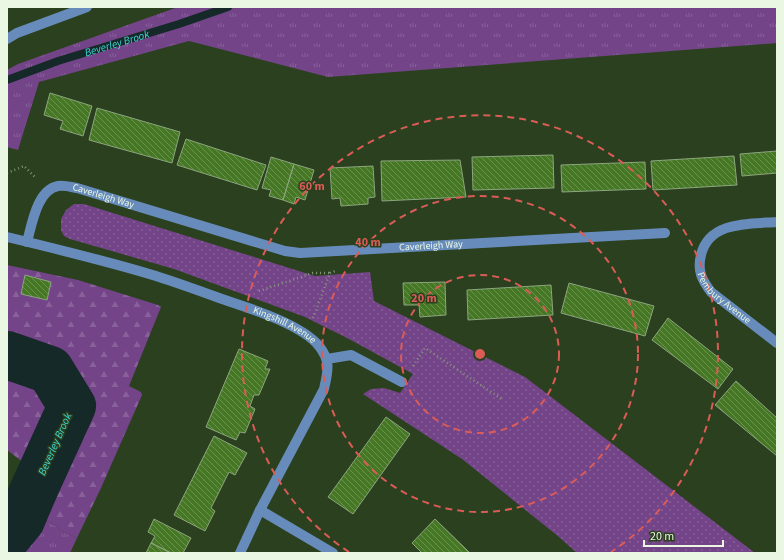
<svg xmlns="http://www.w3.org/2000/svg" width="784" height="560" viewBox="0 0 784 560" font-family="'Source Sans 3',sans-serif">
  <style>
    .grass { fill: url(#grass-tufts) }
    .forest { fill: url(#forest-firs) }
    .park { fill: url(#park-dots) }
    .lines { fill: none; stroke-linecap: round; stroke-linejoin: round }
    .stream { stroke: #162929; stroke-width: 8 }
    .river { stroke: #162929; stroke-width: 48 }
    .building { fill: url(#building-back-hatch); stroke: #8ca57f }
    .path { stroke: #85977b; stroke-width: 2.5; stroke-dasharray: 1 3; stroke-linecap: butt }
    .minor { stroke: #678cbc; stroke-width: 10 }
    .ring { fill: none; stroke: #db5c57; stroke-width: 2; stroke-dasharray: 7 5 }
    .labels { text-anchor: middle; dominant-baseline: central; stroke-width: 3; stroke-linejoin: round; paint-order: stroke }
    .street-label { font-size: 10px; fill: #eaf7e3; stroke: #2a401e }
    .water-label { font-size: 11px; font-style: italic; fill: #3dd7d7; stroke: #2a401e }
    .centre { fill: #db5c57; stroke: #2a401e; stroke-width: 2 }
    .ring-label { font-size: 12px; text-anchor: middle; font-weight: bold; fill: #db5c57; stroke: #2a401e; stroke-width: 3; stroke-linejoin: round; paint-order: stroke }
  </style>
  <defs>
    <pattern id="grass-tufts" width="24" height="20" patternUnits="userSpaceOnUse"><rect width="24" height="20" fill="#744489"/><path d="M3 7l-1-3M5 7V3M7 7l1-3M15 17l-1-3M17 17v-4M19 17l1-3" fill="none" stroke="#88609a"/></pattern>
    <pattern id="forest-firs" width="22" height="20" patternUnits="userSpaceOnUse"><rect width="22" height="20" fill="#744489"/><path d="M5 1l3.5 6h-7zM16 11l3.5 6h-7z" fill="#88609a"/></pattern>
    <pattern id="park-dots" width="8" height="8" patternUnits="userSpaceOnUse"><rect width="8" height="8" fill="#744489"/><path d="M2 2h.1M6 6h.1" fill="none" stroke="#88609a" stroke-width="1.8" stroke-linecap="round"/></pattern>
    <pattern id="building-back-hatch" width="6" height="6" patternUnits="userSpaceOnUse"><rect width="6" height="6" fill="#467725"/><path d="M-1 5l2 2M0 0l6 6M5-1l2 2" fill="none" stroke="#6a924f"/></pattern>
  </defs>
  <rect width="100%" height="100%" fill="#2a401e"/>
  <path class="grass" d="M 178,7 L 777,7 L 777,43 L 328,77 L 189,41 L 39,82 L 18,150 L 7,147 L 7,70 L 18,64 Z
    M 37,519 L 49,521 L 62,531 L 77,538 L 70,553 L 24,553 L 30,540 L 32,527 Z"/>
  <path class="forest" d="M 7,265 L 78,280 L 158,305 L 161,307 L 129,386 L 141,392 L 142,395 L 101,488 L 77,538 L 62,531 L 49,521 L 37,519 L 32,527 L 30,540 L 24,553 L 7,553 L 7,517 L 29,474 L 28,466 L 7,450 Z"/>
  <path class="park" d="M 74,204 L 84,204 L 315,276 L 370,272 L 374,301 L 525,377 L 755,553 L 577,553 L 559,537 L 462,459 L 363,394 L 371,389 L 384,388 L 400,393 L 413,374 L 349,339 L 305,317 L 174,269 L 70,239 L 64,236 L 61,230 L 61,219 L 66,210 Z"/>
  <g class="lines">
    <path class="stream" id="s1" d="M 7,80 L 58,61 L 179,24 L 228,7"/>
    <path class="river" d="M 7,355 L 50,370 L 72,406 L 35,487 L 26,508 L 21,520 L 7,537"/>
  </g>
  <path class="building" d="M 50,93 L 92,106 L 83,136 L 60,129 L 63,121 L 44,115 Z
    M 97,108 L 180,132 L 172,163 L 89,140 Z
    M 186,139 L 266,165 L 257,190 L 177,165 Z
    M 777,151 L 777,173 L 742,176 L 740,154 Z
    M 553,155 L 554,188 L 473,190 L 472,157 Z
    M 734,156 L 737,185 L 653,190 L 651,161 Z
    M 271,157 L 294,164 L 283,200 L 269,196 L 271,190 L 262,188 Z
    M 460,160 L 466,197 L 382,201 L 381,161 Z
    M 645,162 L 646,189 L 562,192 L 561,165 Z
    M 294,164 L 314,170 L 305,200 L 296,197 L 294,204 L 283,200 Z
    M 373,166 L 375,197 L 368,198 L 368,204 L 341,206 L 340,198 L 332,199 L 330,168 Z
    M 25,275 L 51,282 L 47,300 L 21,294 Z
    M 445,282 L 446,315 L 420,317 L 419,305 L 404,305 L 403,283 Z
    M 569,283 L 654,306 L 645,336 L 561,313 Z
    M 551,285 L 553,315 L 468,320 L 467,290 Z
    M 668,318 L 733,369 L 718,389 L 652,340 Z
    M 239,349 L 268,361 L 265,369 L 270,369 L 259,395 L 254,395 L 250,406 L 255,409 L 245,433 L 240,432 L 236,440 L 206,427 Z
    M 736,381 L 777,418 L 777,456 L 715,405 Z
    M 386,417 L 410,434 L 353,514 L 328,497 Z
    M 214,436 L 247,453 L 235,475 L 229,472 L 211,508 L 215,511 L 205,531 L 174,515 Z
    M 154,519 L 191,538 L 183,553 L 171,553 L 151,543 L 155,536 L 148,532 Z
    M 435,519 L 470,553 L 422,553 L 412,543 Z
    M 151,543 L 171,553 L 146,553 Z"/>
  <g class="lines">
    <path class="path" d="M 7,173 L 24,166 L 35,177
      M 259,291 L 313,273 L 330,273
      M 313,318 L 330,273 L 335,271
      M 413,366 L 425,348 L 503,400"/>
    <g class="minor">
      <path d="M 7,39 L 17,33 L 87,7"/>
      <path id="s2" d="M 777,222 C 749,224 709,221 701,255 C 697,271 702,280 711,292 L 777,343"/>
      <path id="s3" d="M 7,237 C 57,249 107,261 156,276 C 178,283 200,291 222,299 C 249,308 301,324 319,346 C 331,361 328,371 324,389 L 260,510 L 240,553"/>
      <path id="s4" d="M 27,242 C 32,224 37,190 58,186 C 64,185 71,187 77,188 L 285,251 L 300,253 L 665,233"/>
      <path d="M 327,359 L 351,355 L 402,382"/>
      <path d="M 260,510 L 333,553"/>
    </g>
  </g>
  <g class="ring">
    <circle cx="480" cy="354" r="79"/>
    <circle cx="480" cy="354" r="158"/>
    <path d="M349 552A238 238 0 1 1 611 552"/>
  </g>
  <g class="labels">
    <g class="street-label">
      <text stroke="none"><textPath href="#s4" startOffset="114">Caverleigh Way</textPath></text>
      <text stroke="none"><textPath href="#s4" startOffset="450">Caverleigh Way</textPath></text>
      <text stroke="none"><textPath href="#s2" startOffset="143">Pembury Avenue</textPath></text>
      <text stroke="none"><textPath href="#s3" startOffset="292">Kingshill Avenue</textPath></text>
    </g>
    <g class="water-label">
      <text stroke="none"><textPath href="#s1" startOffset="116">Beverley Brook</textPath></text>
      <text transform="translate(55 444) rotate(-66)">Beverley Brook</text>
    </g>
  </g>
  <circle cx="480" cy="354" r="6" class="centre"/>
  <g class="ring-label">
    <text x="312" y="190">60 m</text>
    <text x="368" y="246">40 m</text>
    <text x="424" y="302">20 m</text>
  </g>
  <rect width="784" height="560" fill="none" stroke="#eaf7e3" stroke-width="16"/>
  <path d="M644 540v6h79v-6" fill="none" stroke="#eaf7e3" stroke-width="2"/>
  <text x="650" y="540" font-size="12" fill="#eaf7e3" stroke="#2a401e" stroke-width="3" paint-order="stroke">20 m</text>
</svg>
